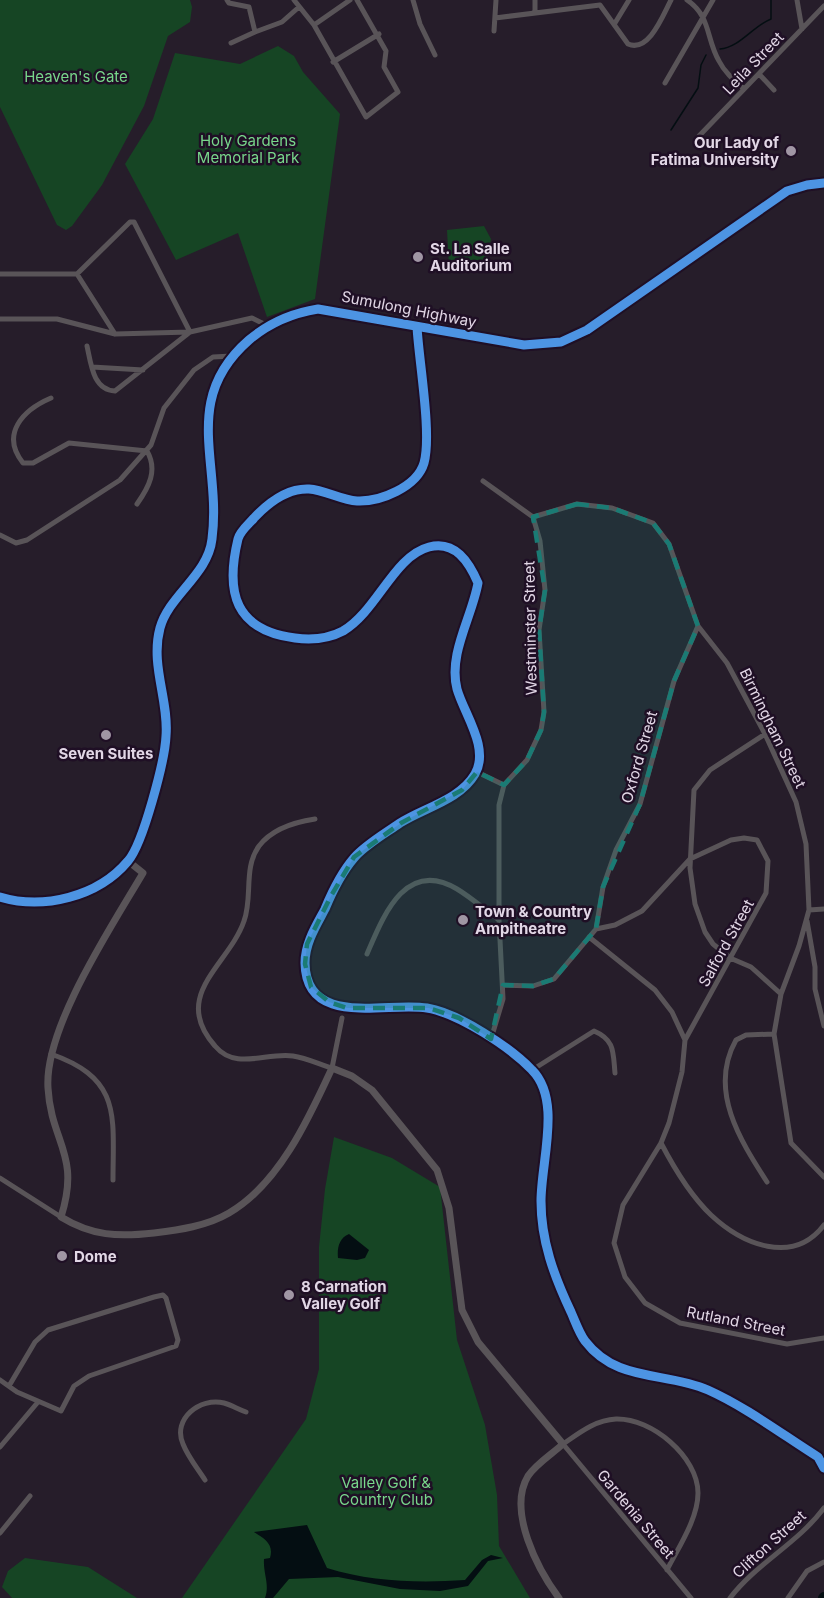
<svg xmlns="http://www.w3.org/2000/svg" width="824" height="1598" viewBox="0 0 824 1598" font-family="Inter,sans-serif">
  <style>
    .green { fill: #164524 }
    .water { fill: #040e12 }
    .lines { fill: none; stroke-linecap: round; stroke-linejoin: round }
    .stream { stroke: #040e12; stroke-width: 1.5 }
    .river { stroke: #040e12; stroke-width: 10 }
    .minor { stroke: #595458; stroke-width: 5 }
    .tertiary { stroke: #595458; stroke-width: 7 }
    .primary { stroke: #675e63; stroke-width: 9 }
    .cycleway-casing { stroke: #1f0f25; stroke-width: 13 }
    .cycleway { stroke: #4d94e3; stroke-width: 9 }
    .marked { fill: #1a7b74; fill-opacity: 0.2; stroke: #1a7b74; stroke-width: 4.5; stroke-dasharray: 12 8; stroke-linejoin: round }
    .poi-dot { fill: #a096a4; stroke: #1f0f25; stroke-width: 2 }
    .labels { text-anchor: middle; dominant-baseline: central; stroke-width: 5; stroke-linejoin: round; paint-order: stroke }
    .street-label { font-size: 15px; fill: #e2d7e6; stroke: #1f0f25 }
    .park-label { font-size: 15px; fill: #78d78b; stroke: #1f0f25 }
    .poi-label { font-size: 15px; font-weight: bold; fill: #e2d7e6; stroke: #1f0f25; text-anchor: start }
  </style>
  <rect width="100%" height="100%" fill="#261d2a"/>
  <path class="green" d="M 0,0 L 190,0 L 192,7 L 190,22 L 168,36 L 144,106 L 102,185 L 72,226 L 66,230 L 57,225 L 0,107 Z
    M 278,46 L 294,56 L 303,72 L 340,114 L 315,299 L 267,317 L 238,233 L 176,260 L 125,164 L 153,119 L 175,53 L 240,64 Z
    M 484,226 L 491,239 L 485,272 L 449,267 L 447,230 Z
    M 334,1137 L 392,1158 L 440,1187 L 457,1340 L 485,1425 L 497,1495 L 499,1546 L 530,1598 L 182,1598 L 306,1419 L 319,1369 L 319,1247 L 325,1189 Z
    M 25,1558 L 88,1567 L 137,1598 L 12,1598 L 2,1587 L 8,1571 Z"/>
  <path class="water" d="M 349,1234 L 369,1250 L 365,1258 L 357,1260 L 338,1258 C 337,1248 339,1238 349,1234 Z
    M 307,1525 L 327,1568 C 371,1582 420,1583 465,1580 L 482,1560 L 491,1555 L 503,1558 L 488,1561 L 468,1586 L 440,1591 L 400,1589 L 338,1577 L 289,1579 L 273,1598 L 265,1598 C 270,1584 263,1574 264,1559 L 270,1558 C 274,1544 265,1539 254,1532 Z"/>
  <g class="lines">
    <path class="stream" d="M 720,49 C 739,48 753,26 771,19 L 771,0
      M 671,130 L 698,88 L 701,65 L 706,55"/>
    <path class="river" d="M 823,1598 L 824,1597"/>
    <path class="minor" d="M 227,0 L 229,3 L 249,7 L 255,32 L 282,22 L 299,7
      M 294,0 L 314,25 L 366,117 L 398,92 L 384,67 L 386,51 L 357,0
      M 413,0 L 420,24 L 435,55
      M 535,0 L 535,12
      M 687,0 C 711,16 706,39 719,61 C 725,73 735,81 744,89
      M 797,0 L 802,29
      M 495,18 L 600,5 L 628,44 C 649,53 663,15 671,0
      M 615,23 L 629,0
      M 314,25 L 350,0
      M 494,31 L 496,0
      M 231,43 L 255,32
      M 333,62 L 379,34
      M 759,74 L 774,90
      M 665,83 L 713,0
      M 699,136 L 824,6
      M 0,274 L 77,274 L 115,334
      M 77,274 L 130,222 L 134,222 L 190,332 L 115,391 C 93,390 91,364 87,346
      M 0,319 L 57,319 L 115,334 L 190,332 L 252,318 L 262,323 L 266,328
      M 417,327 C 419,362 432,434 424,463 C 417,487 380,502 357,501 C 341,500 325,490 309,489 C 287,488 268,503 254,518 C 249,524 240,531 238,539 C 225,593 235,630 295,638 C 311,640 328,639 343,631 C 377,611 394,556 429,547 C 455,540 469,562 478,583 C 472,617 448,654 457,689 C 464,714 490,748 475,774 C 460,800 423,808 400,823 C 386,833 365,845 354,858 C 342,872 332,892 325,909 C 316,926 305,943 305,963 C 306,1029 388,1001 427,1008 C 458,1013 510,1047 532,1070 C 562,1100 541,1161 541,1201 C 541,1241 554,1276 571,1312 C 575,1321 579,1333 585,1341 C 617,1383 665,1371 708,1390 C 746,1407 783,1435 818,1457 L 824,1468
      M 92,367 L 143,370
      M 51,398 C 23,410 0,434 23,463 L 33,463 L 69,443 L 147,451
      M 483,481 L 533,517 L 540,541 L 545,590 L 539,630 L 544,712 L 541,730 L 527,760 L 504,785 L 499,805 L 499,920 L 503,999 L 491,1039
      M 137,504 C 149,487 158,470 147,451
      M 533,517 L 577,504 L 612,508 L 653,523 L 669,544 L 698,626 L 727,663 L 765,734 L 796,802 L 806,844 L 809,910 L 799,946 L 781,994 L 774,1034 L 791,1143 L 824,1177
      M 0,535 L 16,543 L 27,540 L 120,480 L 151,445 L 164,408 L 194,370 L 213,357 L 232,356
      M 765,734 L 710,770 L 694,790 L 690,868 L 695,904 L 705,932 L 713,944 L 730,958 L 751,967 L 781,994
      M 477,772 L 504,785
      M 315,819 C 295,822 272,829 259,846 C 243,868 253,897 244,921 C 229,965 170,995 215,1046 C 236,1071 266,1052 293,1056 C 306,1058 319,1064 332,1068 L 342,1018
      M 809,910 L 824,909
      M 807,921 L 815,967 L 815,989 L 824,1026
      M 596,929 L 603,887 L 616,850 L 640,804 L 674,681 L 698,626
      M 589,937 L 655,990 L 672,1012 L 685,1040 L 682,1072 L 669,1123 L 661,1143 L 623,1205 L 614,1243 L 625,1277 L 645,1303 L 680,1323 L 787,1344 L 824,1338
      M 367,954 C 383,917 405,858 457,889 C 472,898 485,910 499,920
      M 503,985 L 533,986 L 554,979 L 596,929 L 615,925 L 642,911 L 690,859 L 731,840 L 744,838 L 757,840 L 768,861 L 766,893 L 685,1040
      M 51,1054 C 122,1079 113,1116 113,1180
      M 532,1070 L 594,1031 C 615,1040 613,1052 615,1073
      M 661,1143 C 674,1168 690,1195 711,1215 C 742,1244 793,1266 824,1225
      M 0,1178 L 61,1217
      M 767,1182 C 740,1140 708,1090 736,1040 L 746,1035 L 774,1034
      M 0,1380 L 17,1392 L 61,1411 L 74,1386 L 89,1376 L 176,1346 L 178,1340 L 166,1298 L 163,1295 L 154,1297 L 48,1330 L 35,1342 L 9,1386
      M 0,1447 L 38,1402
      M 205,1480 C 198,1469 188,1457 183,1444 C 172,1419 200,1397 224,1403 C 231,1405 238,1409 246,1412
      M 0,1533 L 30,1496
      M 667,1570 C 678,1548 698,1519 698,1493 C 698,1457 652,1418 616,1419 C 595,1420 579,1433 563,1444 L 691,1598
      M 730,1598 C 757,1563 798,1543 824,1508
      M 788,1598 L 807,1571 L 824,1562"/>
    <path class="tertiary" d="M 128,861 L 143,873 C 112,926 44,1028 48,1088 C 51,1143 81,1154 61,1217 C 92,1236 118,1237 154,1233 C 179,1230 207,1226 229,1213 C 279,1184 309,1118 332,1068 L 352,1076 L 372,1090 L 437,1170 L 449,1208 L 462,1310 L 478,1342 L 563,1444 C 552,1454 536,1464 528,1476 C 507,1511 538,1570 559,1598"/>
    <path class="primary" d="M 0,897 C 43,910 98,897 128,861 C 143,844 165,760 166,736 C 169,700 150,665 160,628 C 169,595 208,575 212,539 C 222,463 180,400 249,340 C 269,323 293,313 318,309 L 524,345 L 561,342 L 587,330 L 787,191 L 807,185 L 824,183"/>
    <g class="cycleway-casing">
      <path id="cycleway" d="M 417,327 C 419,362 432,434 424,463 C 417,487 380,502 357,501 C 341,500 325,490 309,489 C 287,488 268,503 254,518 C 249,524 240,531 238,539 C 225,593 235,630 295,638 C 311,640 328,639 343,631 C 377,611 394,556 429,547 C 455,540 469,562 478,583 C 472,617 448,654 457,689 C 464,714 490,748 475,774 C 460,800 423,808 400,823 C 386,833 365,845 354,858 C 342,872 332,892 325,909 C 316,926 305,943 305,963 C 306,1029 388,1001 427,1008 C 458,1013 510,1047 532,1070 C 562,1100 541,1161 541,1201 C 541,1241 554,1276 571,1312 C 575,1321 579,1333 585,1341 C 617,1383 665,1371 708,1390 C 746,1407 783,1435 818,1457 L 824,1468
        M 0,897 C 43,910 98,897 128,861 C 143,844 165,760 166,736 C 169,700 150,665 160,628 C 169,595 208,575 212,539 C 222,463 180,400 249,340 C 269,323 293,313 318,309 L 524,345 L 561,342 L 587,330 L 787,191 L 807,185 L 824,183"/>
    </g>
    <use href="#cycleway" class="cycleway"/>
  </g>
  <path class="marked" d="M 577,504 L 612,508 L 653,523 L 669,544 L 698,626 L 674,681 L 640,804 L 603,887 L 596,929 L 554,979 L 533,986 L 503,985 L 491,1039 L 459,1018 L 429,1008 L 347,1008 L 329,1002 L 311,987 L 305,964 L 307,944 L 331,896 L 354,857 L 401,823 L 462,790 L 477,772 L 504,785 L 527,760 L 541,730 L 544,712 L 539,630 L 545,590 L 533,517 Z"/>
  <g class="poi-dot">
    <circle cx="791" cy="151" r="6"/>
    <circle cx="418" cy="257" r="6"/>
    <circle cx="106" cy="735" r="6"/>
    <circle cx="463" cy="920" r="6"/>
    <circle cx="62" cy="1256" r="6"/>
    <circle cx="289" cy="1295" r="6"/>
  </g>
  <g class="labels">
    <g class="street-label">
      <text transform="translate(753 63) rotate(-46)">Leila Street</text>
      <text transform="translate(409 309) rotate(11)">Sumulong Highway</text>
      <text transform="translate(530 628) rotate(-91)">Westminster Street</text>
      <text transform="translate(773 728) rotate(64)">Birmingham Street</text>
      <text transform="translate(639 757) rotate(-74)">Oxford Street</text>
      <text transform="translate(726 943) rotate(-61)">Salford Street</text>
      <text transform="translate(736 1321) rotate(11)">Rutland Street</text>
      <text transform="translate(636 1514) rotate(50)">Gardenia Street</text>
      <text transform="translate(769 1544) rotate(-42)">Clifton Street</text>
    </g>
    <g class="park-label">
      <text x="76" y="76">Heaven's Gate</text>
      <text x="248" y="140">Holy Gardens<tspan x="248" dy="17">Memorial Park</tspan></text>
      <text x="386" y="1482">Valley Golf &amp;<tspan x="386" dy="17">Country Club</tspan></text>
    </g>
    <g class="poi-label">
      <text x="779" y="142" text-anchor="end">Our Lady of<tspan x="779" dy="17">Fatima University</tspan></text>
      <text x="430" y="248">St. La Salle<tspan x="430" dy="17">Auditorium</tspan></text>
      <text x="106" y="753" text-anchor="middle">Seven Suites</text>
      <text x="475" y="911">Town &amp; Country<tspan x="475" dy="17">Ampitheatre</tspan></text>
      <text x="74" y="1256">Dome</text>
      <text x="301" y="1286">8 Carnation<tspan x="301" dy="17">Valley Golf</tspan></text>
    </g>
  </g>
</svg>
